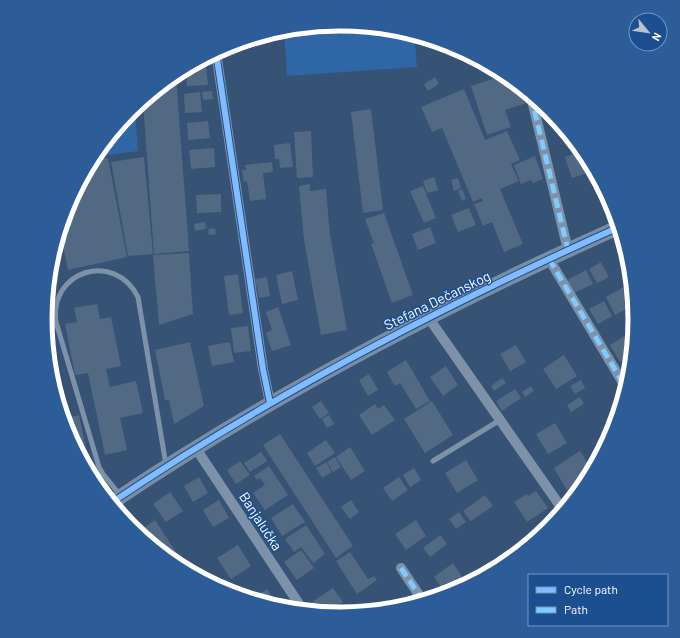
<svg xmlns="http://www.w3.org/2000/svg" width="680" height="638" viewBox="0 0 680 638" font-family="Barlow,sans-serif">
  <style>
    .green { fill: #2f66a5 }
    .building { fill: #526984 }
    .lines { fill: none; stroke-linecap: round; stroke-linejoin: round }
    .service { stroke: #7d92a8; stroke-width: 5 }
    .minor { stroke: #7d92a8; stroke-width: 10 }
    .secondary { stroke: #798da4; stroke-width: 15 }
    .quiet { stroke: #80caff; stroke-width: 5; stroke-dasharray: 10 5; stroke-linecap: butt }
    .cycleway-casing { stroke: #1b4f8f; stroke-width: 8 }
    .cycleway { stroke: #80bcff; stroke-width: 6 }
    .labels { text-anchor: middle; dominant-baseline: central; stroke-width: 3; stroke-linejoin: round; paint-order: stroke }
    .street-label { font-size: 14px; fill: #fff; stroke: #1b4f8f }
    .rim { fill: none; stroke: #fff; stroke-width: 5 }
  </style>
  <rect width="100%" height="100%" fill="#365274"/>
  <path class="green" d="M 355,26 L 398,30 L 434,41 L 415,44 L 417,67 L 287,76 L 284,30 Z
    M 135,108 L 138,151 L 93,157 L 132,110 Z"/>
  <path class="building" d="M 206,64 L 208,85 L 187,86 L 186,68 L 192,65 Z
    M 505,75 L 523,90 L 527,103 L 505,110 L 511,127 L 487,135 L 471,86 Z
    M 176,76 L 189,251 L 154,254 L 143,101 L 173,77 Z
    M 435,77 L 439,84 L 428,91 L 424,84 Z
    M 464,89 L 485,140 L 507,131 L 520,160 L 511,164 L 519,181 L 500,189 L 523,244 L 504,252 L 492,222 L 483,226 L 474,204 L 483,201 L 482,198 L 473,202 L 442,128 L 432,132 L 421,107 Z
    M 212,91 L 213,99 L 203,100 L 202,92 Z
    M 200,92 L 202,112 L 185,113 L 184,94 Z
    M 371,109 L 383,210 L 363,213 L 351,112 Z
    M 208,121 L 210,138 L 188,140 L 187,123 Z
    M 311,131 L 313,177 L 297,178 L 294,132 Z
    M 568,134 L 576,144 L 571,145 Z
    M 290,143 L 293,167 L 280,168 L 279,159 L 275,159 L 274,145 Z
    M 214,148 L 215,167 L 191,169 L 189,150 Z
    M 582,151 L 593,171 L 572,178 L 565,157 Z
    M 535,156 L 543,179 L 533,183 L 531,180 L 521,184 L 514,165 Z
    M 144,157 L 153,254 L 128,256 L 111,162 Z
    M 108,158 L 127,257 L 68,270 L 60,231 L 68,206 L 92,161 Z
    M 272,162 L 273,172 L 263,173 L 266,199 L 250,201 L 247,181 L 244,182 L 242,170 L 246,170 L 245,165 Z
    M 434,177 L 438,190 L 427,193 L 423,181 Z
    M 458,178 L 461,188 L 454,191 L 451,180 Z
    M 310,184 L 310,191 L 326,189 L 330,235 L 347,330 L 321,335 L 304,240 L 299,186 Z
    M 423,186 L 436,218 L 424,223 L 410,191 Z
    M 462,189 L 466,199 L 462,201 L 458,191 Z
    M 221,194 L 221,212 L 197,213 L 196,195 Z
    M 469,208 L 476,225 L 458,232 L 451,215 Z
    M 384,213 L 413,295 L 392,303 L 371,244 L 374,243 L 365,219 Z
    M 205,222 L 206,229 L 195,231 L 194,224 Z
    M 430,227 L 436,243 L 418,250 L 412,234 Z
    M 215,228 L 216,234 L 209,235 L 208,229 Z
    M 189,253 L 193,314 L 159,325 L 153,255 Z
    M 601,262 L 609,277 L 597,283 L 589,269 Z
    M 586,270 L 593,284 L 574,293 L 567,280 Z
    M 292,271 L 298,300 L 282,304 L 276,275 Z
    M 238,274 L 243,313 L 229,315 L 224,276 Z
    M 267,277 L 270,296 L 259,298 L 255,279 Z
    M 631,283 L 634,305 L 615,315 L 606,297 Z
    M 604,301 L 612,316 L 598,324 L 589,309 Z
    M 97,304 L 100,319 L 111,317 L 121,366 L 106,369 L 110,387 L 136,381 L 143,413 L 120,418 L 127,450 L 105,455 L 88,373 L 75,375 L 65,324 L 77,322 L 74,308 Z
    M 278,307 L 291,345 L 272,351 L 266,333 L 272,330 L 266,312 Z
    M 635,320 L 633,336 L 633,338 L 625,326 Z
    M 248,326 L 251,351 L 234,353 L 231,328 Z
    M 628,334 L 633,342 L 631,355 L 620,362 L 610,345 Z
    M 190,342 L 204,406 L 174,424 L 169,400 L 165,400 L 155,350 Z
    M 230,342 L 234,362 L 212,366 L 208,346 Z
    M 516,345 L 526,362 L 510,371 L 500,354 Z
    M 564,355 L 577,376 L 556,389 L 543,369 Z
    M 406,360 L 430,401 L 416,409 L 400,383 L 395,386 L 387,372 Z
    M 446,366 L 458,385 L 443,396 L 430,377 Z
    M 369,374 L 378,390 L 368,396 L 359,380 Z
    M 502,378 L 506,383 L 494,391 L 491,386 Z
    M 581,380 L 585,388 L 575,394 L 570,386 Z
    M 531,386 L 534,391 L 525,397 L 522,392 Z
    M 515,389 L 521,398 L 502,411 L 496,401 Z
    M 580,397 L 584,404 L 571,412 L 567,405 Z
    M 321,401 L 329,413 L 320,419 L 312,407 Z
    M 432,401 L 453,435 L 425,453 L 404,419 Z
    M 375,404 L 378,409 L 384,405 L 395,420 L 372,435 L 359,415 Z
    M 79,415 L 86,448 L 81,449 L 83,461 L 67,432 L 63,419 Z
    M 329,415 L 334,424 L 327,428 L 322,419 Z
    M 555,423 L 567,443 L 548,454 L 536,434 Z
    M 280,434 L 353,546 L 336,558 L 263,445 Z
    M 326,440 L 335,453 L 315,466 L 307,453 Z
    M 350,447 L 365,471 L 351,480 L 336,457 Z
    M 580,451 L 592,470 L 587,479 L 568,492 L 554,468 Z
    M 261,452 L 267,461 L 250,472 L 244,463 Z
    M 335,457 L 341,467 L 333,472 L 327,462 Z
    M 466,460 L 478,480 L 457,493 L 445,473 Z
    M 240,461 L 250,475 L 236,484 L 227,470 Z
    M 326,462 L 332,472 L 322,478 L 316,468 Z
    M 269,466 L 288,495 L 265,510 L 253,493 L 265,485 L 260,478 L 257,480 L 254,476 Z
    M 414,468 L 421,480 L 410,487 L 403,475 Z
    M 199,477 L 208,493 L 193,502 L 184,486 Z
    M 399,477 L 408,490 L 392,501 L 383,488 Z
    M 536,491 L 548,508 L 527,522 L 514,502 L 527,494 L 528,496 Z
    M 170,492 L 183,511 L 166,522 L 153,504 Z
    M 485,495 L 493,506 L 471,521 L 463,511 Z
    M 219,500 L 229,518 L 213,527 L 203,510 Z
    M 351,500 L 359,512 L 350,519 L 341,507 Z
    M 293,504 L 305,522 L 282,536 L 271,518 Z
    M 459,512 L 466,522 L 456,529 L 449,519 Z
    M 155,520 L 188,571 L 176,564 L 148,542 L 141,530 Z
    M 416,520 L 426,536 L 406,550 L 395,534 Z
    M 552,524 L 548,528 L 540,534 L 539,532 Z
    M 306,525 L 325,554 L 313,563 L 301,547 L 294,552 L 285,539 Z
    M 440,535 L 447,544 L 430,557 L 423,548 Z
    M 238,545 L 251,566 L 231,579 L 217,558 Z
    M 301,550 L 314,568 L 297,580 L 284,562 Z
    M 350,552 L 368,579 L 374,576 L 377,580 L 357,594 L 336,561 Z
    M 453,563 L 463,578 L 444,591 L 434,577 Z
    M 333,588 L 343,602 L 327,613 L 319,612 L 312,602 Z
    M 267,589 L 275,601 L 269,604 L 252,599 Z"/>
  <g class="lines">
    <path class="service" d="M 433,461 L 500,420
      M 120,495 L 103,474 L 99,467 L 56,322 C 49,271 114,250 138,297 L 166,465"/>
    <path class="minor" d="M 216,52 L 263,369 L 270,403
      M 531,96 L 568,250
      M 614,229 L 625,246
      M 549,259 L 626,388
      M 428,317 L 563,510
      M 195,447 L 303,610
      M 401,568 L 423,601"/>
    <path class="secondary" d="M 111,503 C 271,395 442,306 619,227"/>
    <path class="quiet" d="M 531,96 L 568,250
      M 614,229 L 625,246
      M 549,259 L 626,388
      M 401,568 L 423,601"/>
    <g class="cycleway-casing">
      <path id="cycleway" d="M 216,52 L 263,369 L 270,403
        M 111,503 C 271,395 442,306 619,227"/>
    </g>
    <use href="#cycleway" class="cycleway"/>
  </g>
  <g class="labels">
    <g class="street-label">
      <text transform="translate(437 300) rotate(-26)">Stefana Dečanskog</text>
      <text transform="translate(261 521) rotate(57)">Banjalučka</text>
    </g>
  </g>
  <path d="M0 0H680V638H0ZM52 319a288 288 0 1 1 576 0a288 288 0 1 1-576 0Z" fill="#2d5d98" fill-rule="evenodd"/>
  <path class="rim" d="M52 319a288 288 0 1 1 576 0a288 288 0 1 1-576 0Z"/>
  <rect x="528" y="574" width="140" height="52" fill="#1b4f8f" stroke="#7695bc"/>
  <rect x="536" y="587" width="20" height="6" fill="#80bcff" stroke="#7695bc"/>
  <text x="564" y="594" font-size="12" fill="#ffffff">Cycle path</text>
  <rect x="536" y="607" width="20" height="6" fill="#80caff" stroke="#7695bc"/>
  <text x="564" y="614" font-size="12" fill="#ffffff">Path</text>
  <g transform="translate(648 32) rotate(119)"><circle r="19" fill="#1b4f8f" stroke="#7695bc"/>
  <path d="M0-3L7 15L0 10L-7 15Z" fill="#b9c2ce"/>
  <text y="-6" font-size="11" font-weight="bold" text-anchor="middle" fill="#ffffff">N</text>
  </g>
</svg>
